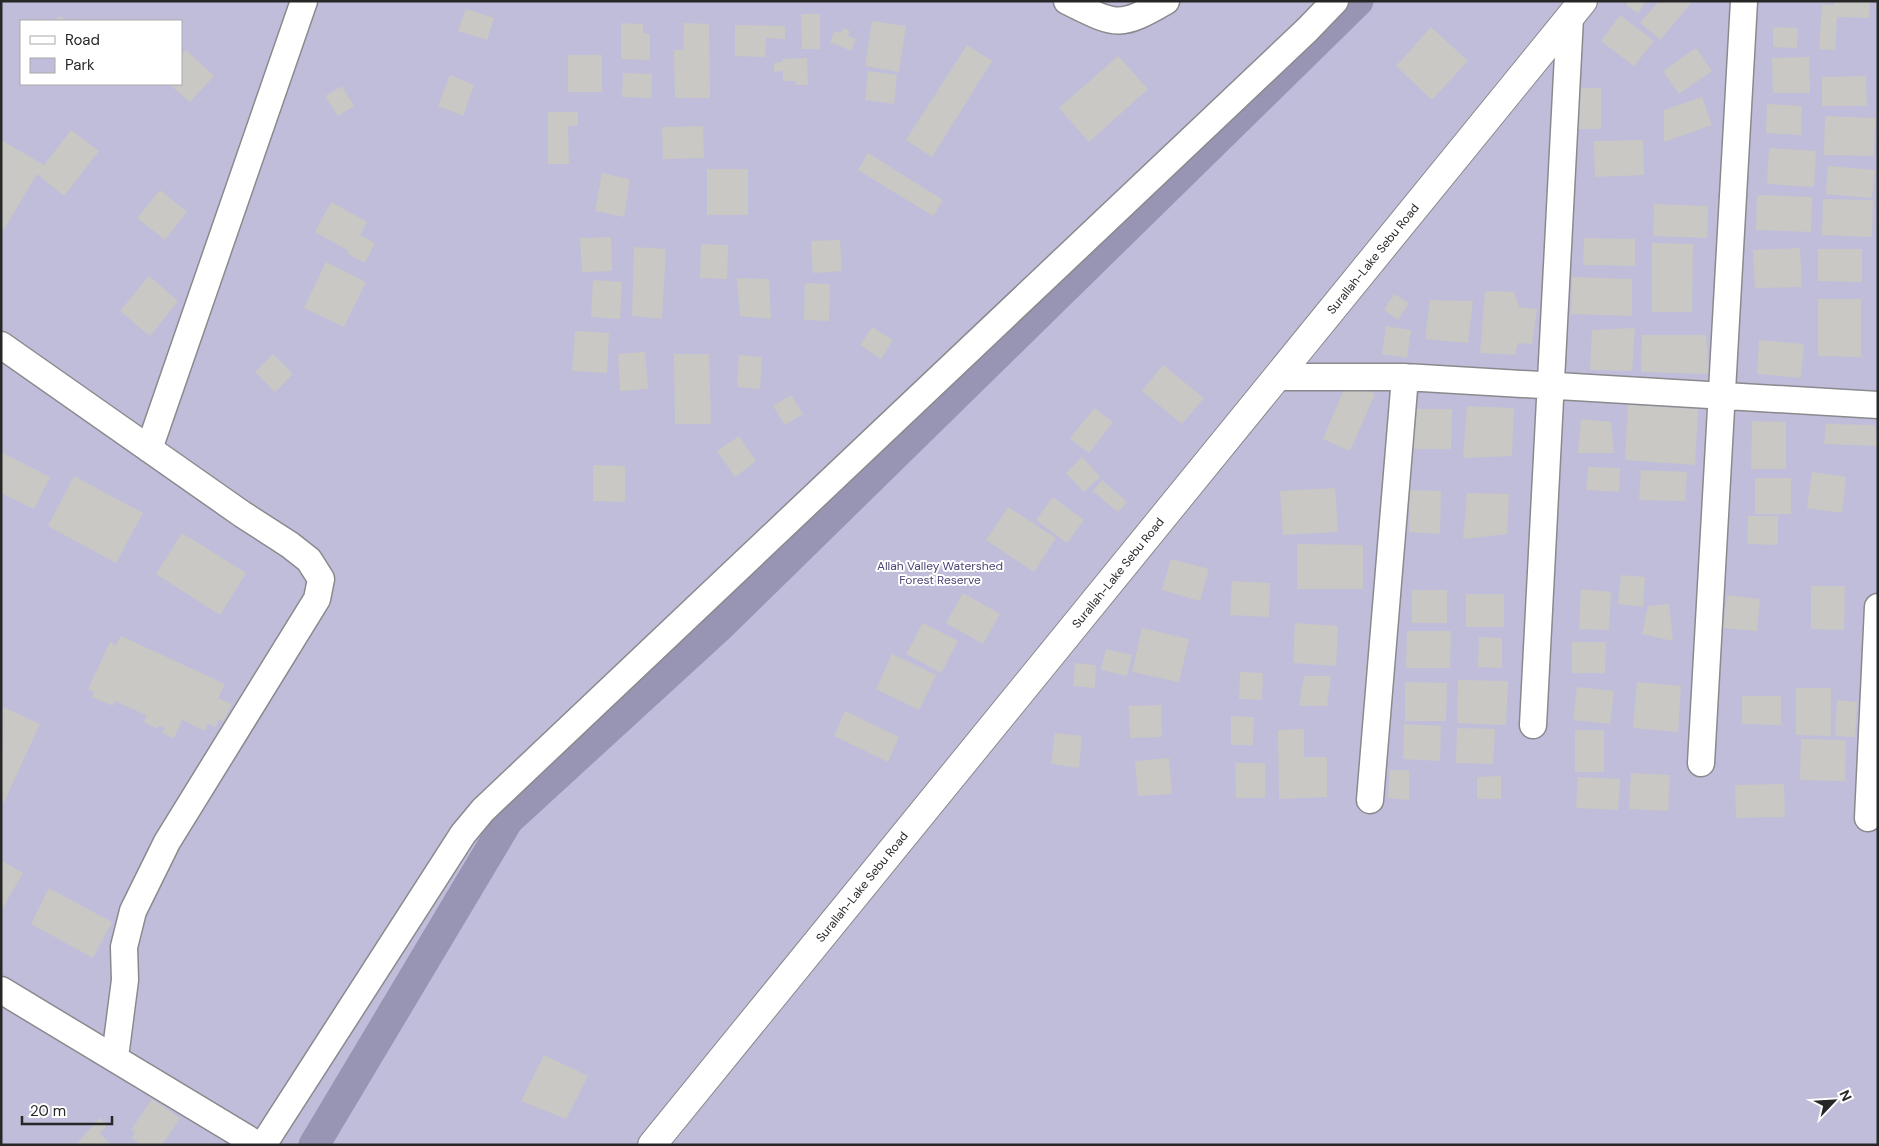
<svg xmlns="http://www.w3.org/2000/svg" width="1879" height="1146" viewBox="0 0 1879 1146" font-family="'DM Sans',sans-serif">
  <style>
    .green { fill: #bfbdda; fill-rule: evenodd }
    .lines { fill: none; stroke-linecap: round; stroke-linejoin: round }
    .canal { stroke: #9794b4; stroke-width: 31 }
    .building { fill: #c9c8c4 }
    .street-casing { stroke: #8a898d; stroke-width: 29 }
    .primary-casing { stroke: #8a898d; stroke-width: 30 }
    .street { stroke: #fff; stroke-width: 26 }
    .primary { stroke: #fff; stroke-width: 28 }
    .labels { text-anchor: middle; dominant-baseline: central; stroke-width: 4; stroke-linejoin: round; paint-order: stroke }
    .street-label { font-size: 12px; fill: #272728; stroke: #fff }
    .park-label { font-size: 12px; fill: #4c4574; stroke: #fff }
  </style>
  <rect width="100%" height="100%" fill="#f3f2f6"/>
  <path class="green" d="M 1,1 L 1878,1 L 1878,1145 L 1,1145 ZM 21,21 L 181,21 L 181,84 L 21,84 Z"/>
  <g class="lines">
    <path class="canal" d="M 314,1145 L 508,820 L 722,624 L 1358,1"/>
  </g>
  <path class="building" d="M 1628,1 L 1646,1 L 1638,13 L 1626,5 Z
    M 1659,1 L 1693,1 L 1660,40 L 1640,23 Z
    M 1834,1 L 1870,1 L 1869,18 L 1837,17 L 1835,50 L 1819,49 L 1822,4 L 1834,5 Z
    M 466,9 L 494,18 L 487,40 L 458,31 Z
    M 801,14 L 820,14 L 820,49 L 802,49 Z
    M 1620,15 L 1654,41 L 1634,66 L 1601,41 Z
    M 59,16 L 67,21 L 55,21 Z
    M 872,21 L 906,26 L 899,72 L 865,66 Z
    M 621,23 L 643,24 L 643,33 L 650,34 L 650,60 L 621,59 Z
    M 684,23 L 709,24 L 710,98 L 675,98 L 674,50 L 683,50 Z
    M 735,25 L 785,26 L 785,39 L 766,38 L 765,57 L 735,56 Z
    M 1431,27 L 1468,61 L 1432,100 L 1396,66 Z
    M 1773,27 L 1798,28 L 1797,48 L 1773,47 Z
    M 843,28 L 850,31 L 848,36 L 856,39 L 851,51 L 830,42 L 835,31 L 841,33 Z
    M 967,45 L 992,61 L 932,157 L 906,140 Z
    M 1696,48 L 1712,71 L 1679,94 L 1663,71 Z
    M 186,50 L 214,76 L 190,102 L 169,84 L 181,84 L 181,56 Z
    M 568,55 L 602,55 L 602,92 L 568,92 Z
    M 1118,56 L 1148,89 L 1089,142 L 1059,108 Z
    M 1809,57 L 1810,93 L 1773,93 L 1772,58 Z
    M 807,58 L 808,85 L 796,85 L 795,81 L 783,81 L 783,71 L 774,72 L 774,63 L 782,62 L 783,59 Z
    M 868,71 L 897,75 L 894,104 L 865,100 Z
    M 623,73 L 652,74 L 651,98 L 622,97 Z
    M 450,75 L 474,85 L 463,116 L 438,106 Z
    M 1866,76 L 1867,106 L 1822,106 L 1822,77 Z
    M 342,86 L 354,106 L 338,116 L 325,96 Z
    M 1579,88 L 1601,88 L 1601,129 L 1578,129 Z
    M 1702,97 L 1712,125 L 1664,142 L 1664,110 Z
    M 1767,104 L 1802,106 L 1801,135 L 1766,133 Z
    M 548,112 L 578,112 L 578,126 L 568,126 L 569,164 L 548,164 Z
    M 1825,116 L 1875,118 L 1874,156 L 1824,155 Z
    M 703,126 L 704,158 L 663,159 L 662,127 Z
    M 71,130 L 99,151 L 64,196 L 37,174 L 1,234 L 1,140 L 44,165 Z
    M 1643,140 L 1644,175 L 1595,177 L 1594,141 Z
    M 1769,148 L 1816,151 L 1814,187 L 1767,184 Z
    M 868,153 L 943,200 L 933,216 L 858,170 Z
    M 1828,166 L 1875,170 L 1872,198 L 1826,194 Z
    M 707,169 L 748,169 L 748,215 L 707,215 Z
    M 602,173 L 630,179 L 624,217 L 595,211 Z
    M 160,190 L 187,212 L 165,240 L 137,218 Z
    M 1757,195 L 1812,197 L 1811,232 L 1756,230 Z
    M 1823,199 L 1873,200 L 1872,237 L 1822,235 Z
    M 331,202 L 367,222 L 360,235 L 375,243 L 365,263 L 348,254 L 349,251 L 315,232 Z
    M 1654,204 L 1708,206 L 1707,238 L 1653,236 Z
    M 611,237 L 612,271 L 582,272 L 580,238 Z
    M 1584,238 L 1635,239 L 1635,266 L 1583,265 Z
    M 840,240 L 842,271 L 813,273 L 811,241 Z
    M 1652,243 L 1693,244 L 1692,312 L 1652,312 Z
    M 701,244 L 728,245 L 727,279 L 700,278 Z
    M 634,247 L 666,249 L 662,319 L 632,316 Z
    M 1800,248 L 1802,287 L 1755,288 L 1753,250 Z
    M 1818,249 L 1862,249 L 1862,282 L 1818,281 Z
    M 326,262 L 366,282 L 344,327 L 304,308 Z
    M 149,276 L 178,301 L 150,336 L 120,311 Z
    M 1572,277 L 1632,279 L 1632,316 L 1571,314 Z
    M 737,278 L 769,279 L 771,319 L 740,316 Z
    M 593,280 L 622,282 L 620,319 L 591,317 Z
    M 805,283 L 830,284 L 829,321 L 804,320 Z
    M 1485,291 L 1514,292 L 1519,307 L 1537,309 L 1532,344 L 1518,343 L 1515,355 L 1480,353 Z
    M 1394,294 L 1409,303 L 1398,320 L 1384,310 Z
    M 1818,299 L 1861,299 L 1861,357 L 1818,356 Z
    M 1430,300 L 1473,301 L 1468,343 L 1425,339 Z
    M 1386,326 L 1411,330 L 1407,358 L 1382,354 Z
    M 872,327 L 893,340 L 881,359 L 860,345 Z
    M 1635,328 L 1632,371 L 1590,370 L 1592,330 Z
    M 575,331 L 609,333 L 607,373 L 572,371 Z
    M 1642,335 L 1706,335 L 1709,374 L 1641,372 Z
    M 1759,340 L 1804,344 L 1801,378 L 1757,374 Z
    M 645,352 L 648,389 L 620,391 L 618,354 Z
    M 273,354 L 293,374 L 275,392 L 255,372 Z
    M 674,354 L 709,354 L 711,424 L 675,424 Z
    M 739,355 L 762,357 L 760,389 L 737,387 Z
    M 1163,365 L 1204,398 L 1182,424 L 1142,391 Z
    M 1347,382 L 1375,394 L 1350,451 L 1323,439 Z
    M 791,395 L 803,414 L 785,425 L 773,406 Z
    M 1628,405 L 1698,409 L 1695,465 L 1625,460 Z
    M 1467,406 L 1514,408 L 1512,456 L 1463,458 Z
    M 1094,408 L 1113,422 L 1089,453 L 1070,439 Z
    M 1408,409 L 1452,409 L 1451,449 L 1408,449 Z
    M 1581,419 L 1611,422 L 1614,453 L 1578,453 Z
    M 1752,421 L 1786,422 L 1786,469 L 1751,469 Z
    M 1826,424 L 1875,425 L 1878,446 L 1824,444 Z
    M 739,436 L 756,461 L 735,477 L 717,451 Z
    M 1,452 L 50,477 L 34,509 L 1,493 Z
    M 1082,457 L 1100,477 L 1084,492 L 1066,473 Z
    M 593,465 L 625,466 L 625,502 L 593,501 Z
    M 1588,467 L 1620,468 L 1619,492 L 1586,490 Z
    M 1641,470 L 1687,472 L 1685,501 L 1639,500 Z
    M 1812,472 L 1846,477 L 1842,513 L 1807,508 Z
    M 74,476 L 143,513 L 116,563 L 48,526 Z
    M 1755,478 L 1791,478 L 1791,514 L 1755,514 Z
    M 1102,480 L 1127,502 L 1118,512 L 1093,491 Z
    M 1335,488 L 1338,532 L 1283,535 L 1280,491 Z
    M 1410,490 L 1441,491 L 1440,534 L 1409,532 Z
    M 1467,493 L 1509,494 L 1507,534 L 1463,539 Z
    M 1053,497 L 1084,520 L 1067,543 L 1036,520 Z
    M 1008,507 L 1056,538 L 1034,572 L 986,540 Z
    M 1748,516 L 1778,516 L 1778,545 L 1747,544 Z
    M 182,533 L 246,573 L 220,615 L 156,574 Z
    M 1297,544 L 1363,545 L 1363,589 L 1297,589 Z
    M 1171,559 L 1209,569 L 1200,601 L 1162,590 Z
    M 1621,575 L 1645,577 L 1643,607 L 1618,604 Z
    M 1232,581 L 1270,583 L 1269,617 L 1230,615 Z
    M 1811,586 L 1845,586 L 1844,630 L 1811,629 Z
    M 1581,589 L 1611,592 L 1609,630 L 1579,629 Z
    M 1412,590 L 1447,590 L 1447,623 L 1412,623 Z
    M 963,593 L 1000,614 L 983,644 L 946,623 Z
    M 1466,594 L 1504,594 L 1504,627 L 1466,627 Z
    M 1727,595 L 1760,599 L 1757,631 L 1723,628 Z
    M 1669,604 L 1673,641 L 1642,634 L 1648,606 Z
    M 923,623 L 958,641 L 941,673 L 906,654 Z
    M 1295,623 L 1338,626 L 1336,666 L 1293,663 Z
    M 1142,628 L 1189,639 L 1179,682 L 1132,672 Z
    M 1407,631 L 1451,631 L 1450,668 L 1406,668 Z
    M 121,636 L 225,684 L 218,698 L 232,704 L 223,722 L 219,719 L 215,727 L 208,724 L 205,731 L 182,720 L 174,738 L 162,733 L 165,728 L 158,726 L 157,729 L 144,722 L 146,715 L 115,701 L 113,706 L 92,697 L 94,692 L 88,689 L 110,642 L 116,645 Z
    M 1479,637 L 1502,638 L 1502,668 L 1478,667 Z
    M 1572,642 L 1606,642 L 1605,673 L 1572,673 Z
    M 1106,649 L 1132,655 L 1127,676 L 1101,670 Z
    M 892,654 L 936,675 L 919,710 L 876,689 Z
    M 1075,663 L 1096,665 L 1095,688 L 1073,686 Z
    M 1240,672 L 1263,673 L 1262,700 L 1239,699 Z
    M 1304,676 L 1331,676 L 1327,706 L 1299,706 Z
    M 1458,680 L 1508,681 L 1506,725 L 1457,723 Z
    M 1405,682 L 1447,683 L 1446,721 L 1405,721 Z
    M 1637,682 L 1681,686 L 1678,732 L 1633,728 Z
    M 1577,687 L 1614,691 L 1610,724 L 1573,720 Z
    M 1796,688 L 1831,688 L 1831,736 L 1796,735 Z
    M 1742,696 L 1781,696 L 1781,725 L 1742,724 Z
    M 1837,700 L 1857,702 L 1855,737 L 1835,736 Z
    M 1161,705 L 1162,737 L 1130,738 L 1129,706 Z
    M 3,707 L 40,724 L 4,802 L 1,801 Z
    M 845,711 L 899,737 L 888,762 L 834,736 Z
    M 1231,716 L 1254,717 L 1253,745 L 1231,745 Z
    M 1404,724 L 1441,726 L 1440,761 L 1403,759 Z
    M 1457,728 L 1495,729 L 1493,764 L 1456,763 Z
    M 1304,729 L 1304,757 L 1327,757 L 1327,797 L 1279,799 L 1278,730 Z
    M 1575,730 L 1604,730 L 1604,772 L 1575,772 Z
    M 1055,733 L 1082,736 L 1079,768 L 1051,764 Z
    M 1801,739 L 1846,740 L 1845,781 L 1800,780 Z
    M 1169,758 L 1172,794 L 1138,796 L 1135,761 Z
    M 1235,763 L 1265,763 L 1265,798 L 1236,798 Z
    M 1390,770 L 1409,770 L 1409,800 L 1388,798 Z
    M 1631,773 L 1670,775 L 1668,811 L 1629,809 Z
    M 1501,776 L 1501,799 L 1477,799 L 1477,777 Z
    M 1578,777 L 1620,779 L 1618,810 L 1576,808 Z
    M 1784,784 L 1785,817 L 1736,818 L 1735,785 Z
    M 1,860 L 23,873 L 1,911 Z
    M 49,888 L 112,922 L 93,958 L 31,924 Z
    M 544,1055 L 588,1076 L 566,1119 L 521,1101 Z
    M 152,1099 L 180,1118 L 162,1145 L 141,1145 L 132,1138 L 135,1132 L 131,1130 Z
    M 99,1118 L 107,1125 L 100,1134 L 112,1145 L 76,1145 Z"/>
  <g class="lines">
    <g class="street-casing">
      <path id="street" d="M 1067,1 C 1116,25 1118,29 1166,1
        M 1,345 L 242,514 L 290,545 L 309,560 L 321,579 L 317,599 L 167,842 L 133,911 L 124,947 L 125,980 L 115,1057
        M 1277,377 L 1405,377 L 1878,405
        M 149,449 L 304,1
        M 1533,725 L 1570,17
        M 1701,763 L 1744,1
        M 1370,800 L 1405,377
        M 1868,818 L 1878,607
        M 1,990 L 258,1145
        M 263,1145 L 463,834 L 483,810 L 1307,30 L 1335,1"/>
    </g>
    <g class="primary-casing">
      <path id="primary" d="M 652,1145 L 1583,1"/>
    </g>
    <use href="#street" class="street"/>
    <use href="#primary" class="primary"/>
  </g>
  <g class="labels">
    <g class="street-label">
      <text transform="translate(1373 259) rotate(-51)">Surallah-Lake Sebu Road</text>
      <text transform="translate(1118 573) rotate(-51)">Surallah-Lake Sebu Road</text>
      <text transform="translate(862 887) rotate(-51)">Surallah-Lake Sebu Road</text>
    </g>
    <g class="park-label">
      <text x="940" y="566">Allah Valley Watershed<tspan x="940" dy="14">Forest Reserve</tspan></text>
    </g>
  </g>
  <rect width="1879" height="1146" fill="none" stroke="#272728" stroke-width="5"/>
  <rect x="20" y="20" width="162" height="65" fill="#ffffff" stroke="#a9a9a9"/>
  <rect x="30" y="36" width="25" height="8" fill="#ffffff" stroke="#a9a9a9"/>
  <text x="65" y="45" font-size="15" fill="#272728">Road</text>
  <rect x="30" y="58" width="25" height="15" fill="#bfbdda" stroke="#a9a9a9"/>
  <text x="65" y="70" font-size="15" fill="#272728">Park</text>
  <g transform="translate(1834 1101) rotate(65)" stroke="#ffffff" stroke-width="4" paint-order="stroke">
  <path d="M0-4L9 19L0 12L-9 19Z" fill="#272728"/>
  <text y="-8" font-size="14" font-weight="bold" text-anchor="middle" fill="#272728">N</text>
  </g>
  <path d="M22 1116v8h90v-8" fill="none" stroke="#272728" stroke-width="2.5"/>
  <text x="30" y="1116" font-size="15" fill="#272728" stroke="#ffffff" stroke-width="4" paint-order="stroke">20 m</text>
</svg>
